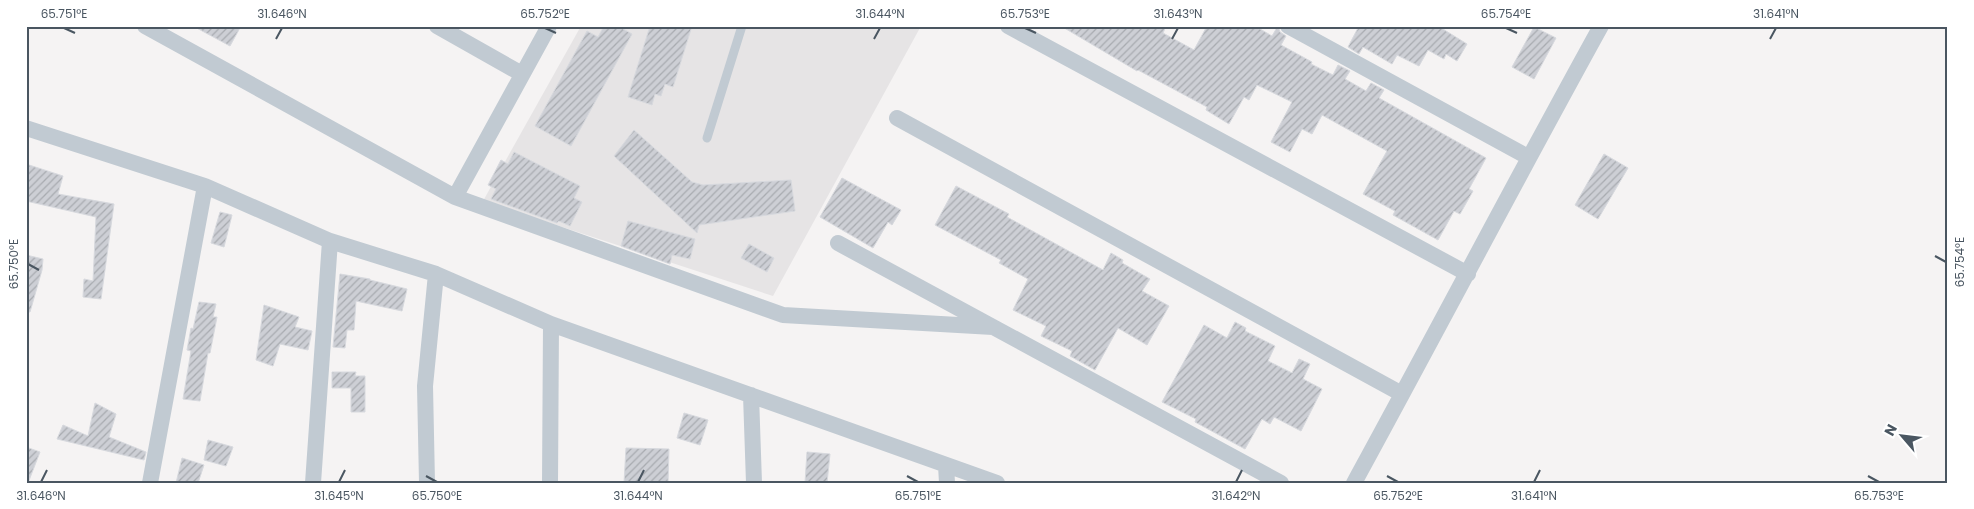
<svg xmlns="http://www.w3.org/2000/svg" width="1974" height="509" viewBox="0 0 1974 509" font-family="Poppins,sans-serif">
  <style>
    .education { fill: #e6e4e5 }
    .building { fill: url(#building-hatch); stroke: #d7d9de }
    .lines { fill: none; stroke-linecap: round; stroke-linejoin: round }
    .lane { stroke: #c1cad2; stroke-width: 9 }
    .street { stroke: #c1cad2; stroke-width: 16 }
    .ticks { fill: none; stroke: #4a5661; stroke-width: 2 }
    .neatline { fill: none; stroke: #4a5661; stroke-width: 2 }
    .ticks-label { font-size: 12px; text-anchor: middle; fill: #4a5661 }
  </style>
  <defs>
    <pattern id="building-hatch" width="6" height="6" patternUnits="userSpaceOnUse" patternTransform="scale(1.25)"><rect width="6" height="6" fill="#cdcfd5"/><path d="M-1 1l2-2M0 6l6-6M5 7l2-2" fill="none" stroke="#a8abb0"/></pattern>
  </defs>
  <rect width="100%" height="100%" fill="#f5f3f3"/>
  <path class="education" d="M 581,26 L 921,26 L 773,296 L 483,201 Z"/>
  <path class="building" d="M 193,26 L 241,26 L 230,46 Z
    M 604,26 L 618,26 L 632,34 L 571,146 L 535,126 L 587,31 L 598,37 Z
    M 650,26 L 692,26 L 673,87 L 665,84 L 661,96 L 655,94 L 652,105 L 628,97 Z
    M 1061,26 L 1166,26 L 1163,33 L 1194,50 L 1207,26 L 1255,26 L 1272,36 L 1278,26 L 1280,32 L 1286,36 L 1281,45 L 1312,62 L 1311,64 L 1333,75 L 1338,65 L 1350,71 L 1345,79 L 1366,91 L 1371,83 L 1384,90 L 1379,98 L 1486,158 L 1469,189 L 1473,191 L 1460,214 L 1454,211 L 1438,240 L 1393,215 L 1395,211 L 1363,194 L 1387,151 L 1322,115 L 1312,134 L 1302,129 L 1290,152 L 1271,142 L 1292,102 L 1257,85 L 1249,100 L 1244,97 L 1229,124 L 1206,110 L 1207,107 L 1138,70 L 1137,71 Z
    M 1359,26 L 1438,26 L 1467,44 L 1457,61 L 1446,54 L 1444,59 L 1428,50 L 1419,66 L 1397,55 L 1392,64 L 1363,47 L 1359,54 L 1348,47 Z
    M 1534,27 L 1556,38 L 1534,79 L 1512,67 Z
    M 634,130 L 692,182 L 703,185 L 791,180 L 795,211 L 699,225 L 697,233 L 614,156 Z
    M 514,152 L 580,186 L 574,198 L 582,202 L 570,226 L 559,221 L 557,223 L 491,199 L 496,189 L 488,185 L 501,160 L 508,164 Z
    M 1604,154 L 1628,168 L 1598,219 L 1575,205 Z
    M 26,164 L 63,176 L 58,194 L 114,204 L 101,299 L 83,297 L 84,279 L 93,281 L 96,217 L 26,201 Z
    M 842,178 L 901,210 L 892,225 L 888,222 L 873,248 L 820,217 Z
    M 956,186 L 1009,214 L 1007,217 L 1103,270 L 1111,253 L 1123,260 L 1122,263 L 1150,279 L 1142,291 L 1169,306 L 1147,345 L 1118,328 L 1095,370 L 1070,356 L 1072,351 L 1041,336 L 1046,326 L 1013,310 L 1028,279 L 999,263 L 1001,260 L 935,225 Z
    M 220,212 L 232,215 L 224,247 L 211,243 Z
    M 628,221 L 695,239 L 690,259 L 672,255 L 670,264 L 621,246 Z
    M 749,244 L 774,258 L 767,272 L 741,258 Z
    M 26,255 L 43,259 L 42,270 L 30,312 L 26,312 Z
    M 340,274 L 370,279 L 370,280 L 407,289 L 402,311 L 356,301 L 354,330 L 347,330 L 345,348 L 333,347 Z
    M 199,302 L 216,304 L 213,317 L 217,317 L 210,353 L 208,353 L 200,401 L 183,399 L 191,351 L 187,350 L 191,328 L 193,329 Z
    M 264,305 L 299,317 L 295,327 L 312,331 L 308,350 L 280,344 L 273,366 L 256,360 Z
    M 1235,322 L 1246,328 L 1245,331 L 1275,346 L 1268,361 L 1292,373 L 1299,359 L 1310,364 L 1303,379 L 1322,389 L 1301,431 L 1274,417 L 1270,424 L 1262,419 L 1245,449 L 1195,422 L 1196,419 L 1162,402 L 1204,325 L 1227,338 Z
    M 332,372 L 356,372 L 355,376 L 365,376 L 365,412 L 351,412 L 351,388 L 332,388 Z
    M 95,403 L 116,414 L 109,437 L 146,452 L 144,460 L 57,439 L 63,425 L 88,436 Z
    M 684,413 L 708,420 L 700,445 L 677,438 Z
    M 208,440 L 233,447 L 226,466 L 204,460 Z
    M 26,447 L 40,452 L 28,483 L 26,483 Z
    M 626,448 L 669,449 L 668,483 L 624,483 Z
    M 807,452 L 830,454 L 827,483 L 805,483 Z
    M 182,458 L 204,465 L 198,483 L 176,483 Z"/>
  <g class="lines">
    <path class="lane" d="M 707,138 L 742,26"/>
    <path class="street" d="M 145,26 L 455,197 L 783,315 L 993,327
      M 437,26 L 522,74
      M 1008,26 L 1468,274
      M 1288,26 L 1528,157
      M 897,118 L 1402,394
      M 26,128 L 205,186 L 330,241 L 436,274 L 551,324 L 997,483
      M 455,197 L 549,26
      M 838,243 L 1281,483
      M 751,395 L 754,483
      M 946,465 L 947,483
      M 150,483 L 205,186
      M 313,483 L 330,241
      M 427,483 L 425,386 L 436,274
      M 550,483 L 551,324
      M 1354,483 C 1437,331 1517,178 1601,26"/>
  </g>
  <path class="ticks" d="M 64,28 L 75,33M 545,28 L 556,33M 1025,28 L 1036,33M 1506,28 L 1517,33M 276,39 L 282,28M 874,39 L 880,28M 1172,39 L 1178,28M 1770,39 L 1776,28M 1935,256 L 1946,262M 28,264 L 39,270M 426,476 L 437,482M 907,476 L 918,482M 1387,476 L 1398,482M 1868,476 L 1879,482M 41,482 L 47,470M 339,482 L 345,470M 638,482 L 644,470M 1236,482 L 1242,470M 1534,482 L 1540,470"/>
  <rect width="1974" height="509" fill="none" stroke="#ffffff" stroke-width="55"/>
  <g transform="translate(1902 436) rotate(298)" stroke="#ffffff" stroke-width="4" paint-order="stroke">
  <path d="M0-4L9 19L0 12L-9 19Z" fill="#4a5661"/>
  <text y="-8" font-size="14" font-weight="bold" text-anchor="middle" fill="#4a5661">N</text>
  </g>
  <rect x="28" y="28" width="1918" height="454" class="neatline"/>
  <g class="ticks-label">
    <text x="64" y="18">65.751°E</text>
    <text x="282" y="18">31.646°N</text>
    <text x="545" y="18">65.752°E</text>
    <text x="880" y="18">31.644°N</text>
    <text x="1025" y="18">65.753°E</text>
    <text x="1178" y="18">31.643°N</text>
    <text x="1506" y="18">65.754°E</text>
    <text x="1776" y="18">31.641°N</text>
    <text transform="translate(1960 262) rotate(-90)" y="4">65.754°E</text>
    <text transform="translate(14 264) rotate(-90)" y="4">65.750°E</text>
    <text x="41" y="500">31.646°N</text>
    <text x="339" y="500">31.645°N</text>
    <text x="437" y="500">65.750°E</text>
    <text x="638" y="500">31.644°N</text>
    <text x="918" y="500">65.751°E</text>
    <text x="1236" y="500">31.642°N</text>
    <text x="1398" y="500">65.752°E</text>
    <text x="1534" y="500">31.641°N</text>
    <text x="1879" y="500">65.753°E</text>
  </g>
</svg>
